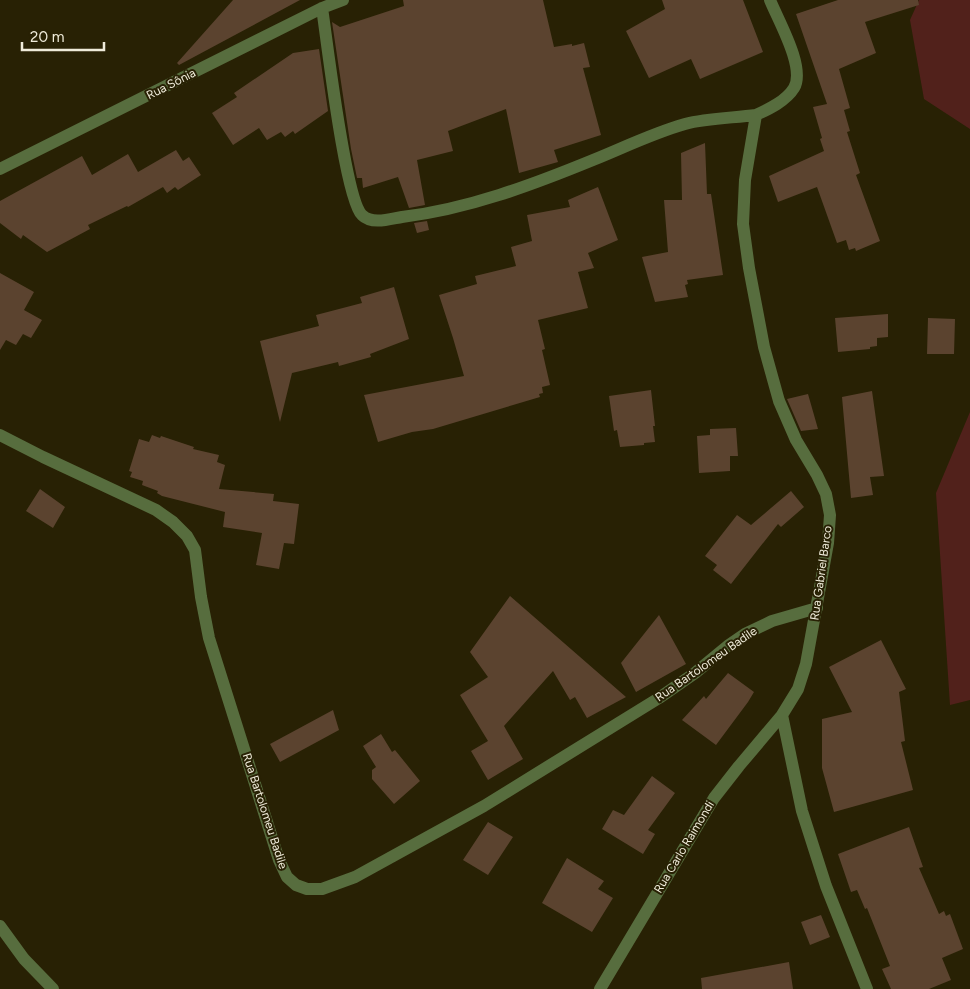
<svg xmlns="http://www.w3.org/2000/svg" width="970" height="989" viewBox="0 0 970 989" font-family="Figtree,sans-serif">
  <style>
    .green { fill: #51211b }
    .building { fill: #5b432f }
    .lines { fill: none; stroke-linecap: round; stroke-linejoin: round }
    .minor { stroke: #576d3e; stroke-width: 12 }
    .labels { text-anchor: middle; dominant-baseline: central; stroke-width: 4; stroke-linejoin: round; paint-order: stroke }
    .street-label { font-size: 12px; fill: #efebda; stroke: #282104 }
  </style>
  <rect width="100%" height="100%" fill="#282104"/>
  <path class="green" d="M 919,0 L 970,0 L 970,129 L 924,99 L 910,20 Z
    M 970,412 L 970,700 L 950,705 L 936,493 Z"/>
  <path class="building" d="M 233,0 L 300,0 L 179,65 L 177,63 Z
    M 403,0 L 543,0 L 554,47 L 572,44 L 572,46 L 584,43 L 590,67 L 583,68 L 601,135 L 554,150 L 558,162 L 519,173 L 506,109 L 448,131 L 453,151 L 417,160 L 425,205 L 409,208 L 398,177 L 363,188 L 362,178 L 357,178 L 351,149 L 332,22 L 340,27 L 404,6 Z
    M 662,0 L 743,0 L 763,52 L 700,79 L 691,59 L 649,78 L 626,31 L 665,9 Z
    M 838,0 L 918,0 L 919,5 L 865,22 L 876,53 L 839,69 L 850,108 L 844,110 L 850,131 L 847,132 L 860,173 L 856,175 L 880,241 L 856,251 L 855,248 L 849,250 L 846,240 L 837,243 L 817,187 L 778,202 L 769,176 L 824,151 L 820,139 L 822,138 L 813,107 L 827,104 L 796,14 Z
    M 319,49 L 328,111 L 295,134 L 293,131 L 285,137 L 281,132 L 267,140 L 259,128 L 233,145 L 212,113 L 237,97 L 234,93 L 293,53 Z
    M 705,143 L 707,194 L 711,194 L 723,275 L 687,280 L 688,284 L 685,285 L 688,297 L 655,302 L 642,257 L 668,252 L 664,200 L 682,200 L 681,153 Z
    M 176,150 L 183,161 L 189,157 L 201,175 L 178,190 L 175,187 L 167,193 L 163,187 L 128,207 L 127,206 L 88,225 L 90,229 L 47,252 L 23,235 L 21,239 L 0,223 L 0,201 L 82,156 L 92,175 L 128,154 L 138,172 Z
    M 598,187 L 618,240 L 588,253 L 594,268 L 578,272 L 588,308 L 538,320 L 545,349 L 542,350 L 550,385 L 542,387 L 543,393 L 539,394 L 540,397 L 433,429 L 412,432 L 378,442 L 364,395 L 464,376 L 453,338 L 439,295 L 477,284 L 475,276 L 516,266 L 511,247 L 532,241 L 527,215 L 570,207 L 568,200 Z
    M 427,221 L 429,230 L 417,233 L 414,223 Z
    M 0,273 L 34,292 L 24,310 L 42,320 L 31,338 L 23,334 L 16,345 L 6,340 L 0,350 Z
    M 394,287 L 409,339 L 370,354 L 371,357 L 339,366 L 338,362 L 292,373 L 280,422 L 260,341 L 319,326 L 316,315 L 362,303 L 360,297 Z
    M 888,314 L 888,337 L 877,338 L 877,346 L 870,347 L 870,349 L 838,352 L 835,318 Z
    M 928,318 L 955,319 L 954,354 L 927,354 Z
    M 651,390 L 655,426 L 653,426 L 655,442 L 644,443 L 644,445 L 620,447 L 617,430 L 614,431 L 609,396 Z
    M 872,391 L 884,476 L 870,477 L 873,495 L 851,498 L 842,397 Z
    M 808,394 L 818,429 L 801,431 L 787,399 Z
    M 736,428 L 738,456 L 730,456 L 730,471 L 699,473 L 697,436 L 710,435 L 710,429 Z
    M 152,435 L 160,438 L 161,436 L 194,447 L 193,449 L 219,455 L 217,462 L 225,465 L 219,489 L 274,494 L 273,501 L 299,504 L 294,544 L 284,543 L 279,569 L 256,565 L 262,533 L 223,527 L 225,512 L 162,496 L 157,493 L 158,491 L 142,485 L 143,481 L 130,477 L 132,472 L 129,471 L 139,439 L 149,442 Z
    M 40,489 L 65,507 L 53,528 L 26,511 Z
    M 791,491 L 804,507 L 781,527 L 778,524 L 731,584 L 713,570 L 717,565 L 705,556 L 737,515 L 751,525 Z
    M 510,596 L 626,697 L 587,718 L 575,697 L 570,700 L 553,671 L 504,726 L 523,759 L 488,780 L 471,751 L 488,741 L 460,695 L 488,677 L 470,652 Z
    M 659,615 L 686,664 L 636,692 L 621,663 Z
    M 881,640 L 906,689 L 899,692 L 905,741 L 901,742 L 913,790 L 834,812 L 822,768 L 822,719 L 852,712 L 829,667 Z
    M 728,673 L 754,692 L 748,702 L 716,745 L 682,720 L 704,696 L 706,699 Z
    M 333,710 L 339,730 L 280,762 L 270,744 Z
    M 381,734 L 392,752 L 395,750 L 420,781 L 394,804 L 372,779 L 372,770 L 376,767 L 363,746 Z
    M 652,776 L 675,793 L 648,830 L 655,834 L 643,854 L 602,829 L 613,810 L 624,815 Z
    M 488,822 L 513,837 L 488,875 L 463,860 Z
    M 909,827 L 923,867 L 919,868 L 939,914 L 944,911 L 946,916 L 950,914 L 963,949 L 942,958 L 951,980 L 929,989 L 891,989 L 882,969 L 890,966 L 867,908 L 865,909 L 857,890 L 851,892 L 838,854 Z
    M 567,858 L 604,881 L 598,889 L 613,898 L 592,932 L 542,903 Z
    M 821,915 L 830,937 L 810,945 L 801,922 Z
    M 789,962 L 793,989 L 702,989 L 701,978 Z"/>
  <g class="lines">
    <path class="minor" d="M 770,0 C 778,20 806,68 794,88 C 786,101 769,109 756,115 L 745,180 L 743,224 L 749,268 L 764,347 L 779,401 L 796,440 L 817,475 L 826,494 L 830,515 L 828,543 L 806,664 L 798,689 L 782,715 L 802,811 L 826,886 L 867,989
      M 322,8 C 327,40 345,199 362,215 C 372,225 390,219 402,217 C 468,209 532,185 593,160 C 623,148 653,133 685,124 C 707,118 733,118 756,115
      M 0,169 L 322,8 L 343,0
      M 0,435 L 43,457 L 156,510 L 173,522 L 187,536 L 195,550 L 201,597 L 209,638 L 279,860 L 287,877 L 296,885 L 307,889 L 322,889 L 355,877 L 484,806 L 659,698 L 695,673 L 729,645 L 745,634 L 772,621 L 817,608
      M 0,926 L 24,959 L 53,989
      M 600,989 L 714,798 L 739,766 L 782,715"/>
  </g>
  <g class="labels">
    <g class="street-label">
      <text transform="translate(171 84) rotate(-27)">Rua Sônia</text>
      <text transform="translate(821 573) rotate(-82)">Rua Gabriel Barco</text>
      <text transform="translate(706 664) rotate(-35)">Rua Bartolomeu Badile</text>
      <text transform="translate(265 811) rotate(72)">Rua Bartolomeu Badile</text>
      <text transform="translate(684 847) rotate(-59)">Rua Carlo Raimondi</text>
    </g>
  </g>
  <path d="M22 42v8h82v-8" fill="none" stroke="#efebda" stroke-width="2.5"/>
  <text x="30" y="42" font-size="15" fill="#efebda" stroke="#282104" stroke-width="4" paint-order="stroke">20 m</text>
</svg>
